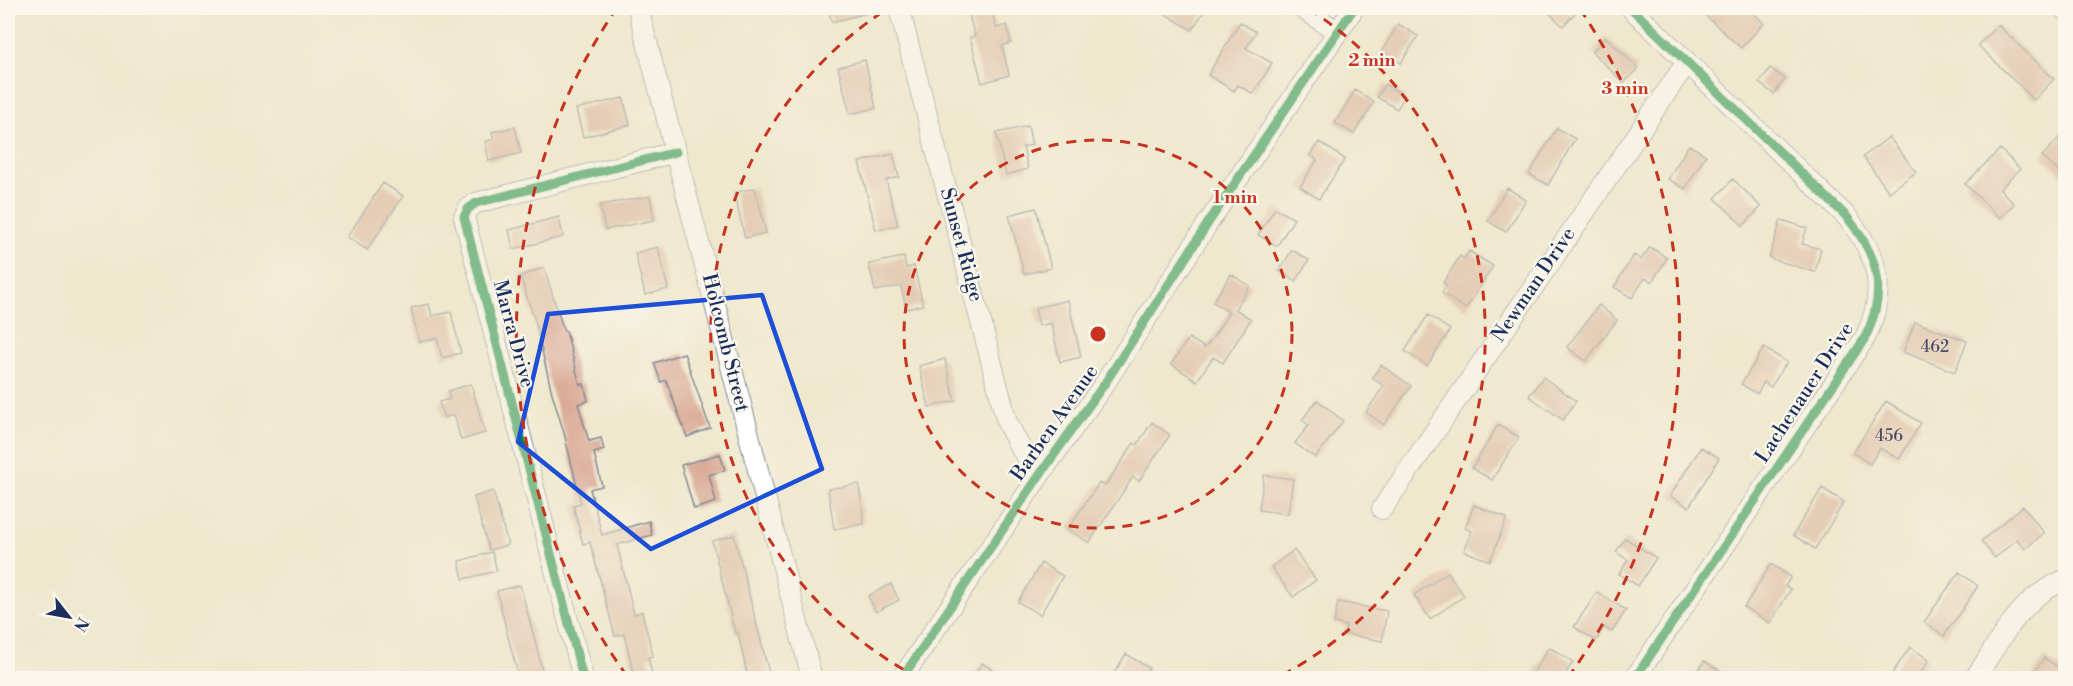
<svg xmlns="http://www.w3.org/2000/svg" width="2073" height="686" viewBox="0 0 2073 686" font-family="'Libre Bodoni',serif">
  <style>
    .building { fill: #daac98 }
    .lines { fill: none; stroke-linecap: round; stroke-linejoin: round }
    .minor-casing { stroke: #858c96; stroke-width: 22 }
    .minor { stroke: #fff; stroke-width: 20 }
    .cycleway-casing { stroke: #fbf7ec; stroke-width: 13 }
    .cycleway { stroke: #00873e; stroke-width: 9 }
    .marked { fill: none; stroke: #1d4ed8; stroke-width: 4.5; stroke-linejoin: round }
    .ring { fill: none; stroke: #c8321e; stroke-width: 3; stroke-dasharray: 10 8 }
    .labels { text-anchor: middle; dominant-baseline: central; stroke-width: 4.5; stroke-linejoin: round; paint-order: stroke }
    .number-label { font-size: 16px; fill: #4b4e6c }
    .street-label { font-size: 20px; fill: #1b2f5e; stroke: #fbf7ec }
    .centre { fill: #c8321e; stroke: #fbf7ec; stroke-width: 3 }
    .ring-label { font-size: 18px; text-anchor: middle; font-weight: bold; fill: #c8321e; stroke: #fbf7ec; stroke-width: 4.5; stroke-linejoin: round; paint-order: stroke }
  </style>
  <rect width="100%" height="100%" fill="#fbf7ec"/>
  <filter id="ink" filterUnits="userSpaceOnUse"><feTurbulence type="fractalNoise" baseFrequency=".0167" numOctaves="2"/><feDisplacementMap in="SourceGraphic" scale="12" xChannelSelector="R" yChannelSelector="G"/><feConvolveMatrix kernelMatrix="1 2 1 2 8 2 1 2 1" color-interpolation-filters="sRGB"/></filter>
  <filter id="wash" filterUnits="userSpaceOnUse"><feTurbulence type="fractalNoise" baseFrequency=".008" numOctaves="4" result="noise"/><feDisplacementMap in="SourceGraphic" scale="24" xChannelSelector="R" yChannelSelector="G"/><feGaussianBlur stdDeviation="1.35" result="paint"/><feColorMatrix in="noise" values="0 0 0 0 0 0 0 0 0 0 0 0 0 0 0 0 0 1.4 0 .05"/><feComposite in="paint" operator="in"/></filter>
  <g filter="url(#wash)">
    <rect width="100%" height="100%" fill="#efe8cd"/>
    <g id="blocks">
      <path class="building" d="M 828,8 L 870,8 L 871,12 L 832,22 Z
        M 967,8 L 991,8 L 996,28 L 1007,25 L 1011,43 L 1002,46 L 1009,75 L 982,83 L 970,37 L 975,36 Z
        M 1155,8 L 1206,8 L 1192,30 Z
        M 1544,8 L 1580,8 L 1563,26 Z
        M 1713,8 L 1748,8 L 1764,23 L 1741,48 L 1706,16 Z
        M 1240,22 L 1256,32 L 1246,48 L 1272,63 L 1253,94 L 1238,85 L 1234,91 L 1208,75 Z
        M 1398,24 L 1418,36 L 1401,63 L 1382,51 Z
        M 1998,25 L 2054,79 L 2034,100 L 1978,45 Z
        M 1606,37 L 1638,68 L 1624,83 L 1592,52 Z
        M 865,60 L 876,108 L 850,114 L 838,67 Z
        M 1770,68 L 1785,79 L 1774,94 L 1759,83 Z
        M 1385,84 L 1405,96 L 1397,109 L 1377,97 Z
        M 1355,90 L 1374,102 L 1354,134 L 1335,123 Z
        M 623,98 L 630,125 L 583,137 L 576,109 Z
        M 1028,126 L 1032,145 L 1023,147 L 1028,169 L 1006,175 L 996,133 Z
        M 515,127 L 521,153 L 489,161 L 485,142 L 494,139 L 492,132 Z
        M 1557,128 L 1575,139 L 1548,185 L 1529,174 Z
        M 2066,131 L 2066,179 L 2042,156 Z
        M 1889,137 L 1916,172 L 1889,192 L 1863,157 Z
        M 1319,142 L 1345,159 L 1319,199 L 1300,187 L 1317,160 L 1310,155 Z
        M 1689,145 L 1706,155 L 1685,189 L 1668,179 Z
        M 2000,149 L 2020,169 L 2000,189 L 2014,204 L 2000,218 L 1965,184 Z
        M 893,154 L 899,177 L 886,180 L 898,225 L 876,230 L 859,162 Z
        M 1733,179 L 1761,207 L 1743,226 L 1715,198 Z
        M 383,183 L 403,196 L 367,250 L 347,237 Z
        M 755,188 L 766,233 L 745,238 L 734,193 Z
        M 1507,188 L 1526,200 L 1506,232 L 1488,221 Z
        M 650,196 L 654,220 L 605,230 L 600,205 Z
        M 1036,208 L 1051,268 L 1024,274 L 1009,215 Z
        M 1275,208 L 1294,219 L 1277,246 L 1258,235 Z
        M 559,217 L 563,237 L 513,249 L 509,230 Z
        M 1781,220 L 1807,228 L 1802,244 L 1821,249 L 1815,272 L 1769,258 Z
        M 658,247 L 668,289 L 645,295 L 635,253 Z
        M 1650,247 L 1667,258 L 1652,282 L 1645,278 L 1632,298 L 1614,287 L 1634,255 L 1641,260 Z
        M 1292,250 L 1309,260 L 1296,281 L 1279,271 Z
        M 1469,251 L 1493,266 L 1466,309 L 1442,293 L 1447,285 L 1443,283 L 1460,256 L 1464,259 Z
        M 904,257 L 906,268 L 914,266 L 923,305 L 906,309 L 901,286 L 875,291 L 869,264 Z
        M 544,268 L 564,331 L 566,331 L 580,385 L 584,384 L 588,401 L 578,404 L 589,441 L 601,438 L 604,450 L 594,453 L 602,486 L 590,489 L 602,535 L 649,521 L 652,535 L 617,545 L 634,614 L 642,612 L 653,656 L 648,657 L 653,678 L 635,678 L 624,634 L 615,636 L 590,542 L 583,544 L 573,505 L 581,503 L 564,433 L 552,393 L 535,321 L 520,276 Z
        M 1231,274 L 1250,286 L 1235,309 L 1251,319 L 1223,363 L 1213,357 L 1197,381 L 1171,364 L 1189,338 L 1205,348 L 1216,333 L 1229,312 L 1213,302 Z
        M 1068,300 L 1081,357 L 1060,362 L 1051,323 L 1039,326 L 1035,308 Z
        M 429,304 L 432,316 L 451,312 L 461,353 L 442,358 L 437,338 L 419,342 L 411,308 Z
        M 1599,305 L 1617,320 L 1586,361 L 1567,347 Z
        M 1428,315 L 1450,330 L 1427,366 L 1405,351 Z
        M 1915,322 L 1967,341 L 1955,372 L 1903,352 Z
        M 1764,348 L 1787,362 L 1771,387 L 1764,382 L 1757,394 L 1741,384 Z
        M 684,353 L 710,428 L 687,437 L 666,380 L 661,382 L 654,363 Z
        M 945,359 L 955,401 L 929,407 L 919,366 Z
        M 1381,365 L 1411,386 L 1384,425 L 1366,412 L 1384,386 L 1372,378 Z
        M 1543,377 L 1576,401 L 1563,420 L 1529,396 Z
        M 471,384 L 485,433 L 461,440 L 454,415 L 444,418 L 439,402 L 450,399 L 448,391 Z
        M 1317,400 L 1343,421 L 1315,458 L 1295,443 L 1309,425 L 1302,420 Z
        M 1886,401 L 1921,423 L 1899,459 L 1880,448 L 1870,464 L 1853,453 Z
        M 1152,422 L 1170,435 L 1139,481 L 1133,477 L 1089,543 L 1068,529 L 1099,483 L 1105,486 L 1134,443 L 1137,445 Z
        M 1498,425 L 1519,437 L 1492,480 L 1472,468 Z
        M 1701,447 L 1719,458 L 1689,507 L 1670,496 Z
        M 720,454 L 725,470 L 709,475 L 716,502 L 694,509 L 681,465 Z
        M 1264,475 L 1293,479 L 1288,514 L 1259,510 Z
        M 859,484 L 864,524 L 834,529 L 828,489 Z
        M 1822,488 L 1844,502 L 1815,549 L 1793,535 Z
        M 493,491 L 508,545 L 489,550 L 474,497 Z
        M 1474,505 L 1507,518 L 1490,561 L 1464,551 L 1472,531 L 1465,528 Z
        M 2023,506 L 2044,533 L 2025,549 L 2017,539 L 1995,558 L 1981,541 Z
        M 734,535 L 769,673 L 748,678 L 738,633 L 735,633 L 712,541 Z
        M 1625,538 L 1656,558 L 1638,586 L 1619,574 L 1628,560 L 1616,552 Z
        M 1294,550 L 1316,580 L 1293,597 L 1271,567 Z
        M 492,552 L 497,571 L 463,579 L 459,561 Z
        M 1041,563 L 1063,576 L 1040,615 L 1018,602 Z
        M 1771,564 L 1791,577 L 1785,586 L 1791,589 L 1770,623 L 1744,607 Z
        M 1448,572 L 1464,596 L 1430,619 L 1414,595 Z
        M 1959,572 L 1978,586 L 1944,636 L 1924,622 Z
        M 891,584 L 899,600 L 876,612 L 868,596 Z
        M 520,585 L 535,641 L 544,678 L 519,678 L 507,633 L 497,591 Z
        M 1597,592 L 1626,610 L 1612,632 L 1604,627 L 1596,641 L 1574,627 Z
        M 1338,602 L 1387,611 L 1382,641 L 1344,634 L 1346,626 L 1334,623 Z
        M 1549,647 L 1573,662 L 1563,678 L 1530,678 Z
        M 1910,647 L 1929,660 L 1917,678 L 1889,678 Z
        M 1126,654 L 1149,668 L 1143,678 L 1111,678 Z
        M 2044,658 L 2066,672 L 2066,678 L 2031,678 Z
        M 1704,661 L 1732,678 L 1694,678 Z
        M 982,663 L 1006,678 L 972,678 Z"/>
    </g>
  </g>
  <g filter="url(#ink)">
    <use href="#blocks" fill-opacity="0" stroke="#858c96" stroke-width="1.5"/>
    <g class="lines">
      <g class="minor-casing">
        <path id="minor" d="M 638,8 L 812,678
          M 899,8 L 1007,422 L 1017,442 L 1039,476
          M 1302,8 L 1338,32
          M 1631,8 L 1847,217 C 1879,257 1888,290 1865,338 L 1635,678
          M 2063,8 L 2066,10
          M 1382,509 L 1687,62
          M 583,678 L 464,217 L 468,209 L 476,203 L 676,152
          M 902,678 L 1039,476 L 1105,383 L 1210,220 L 1354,8
          M 1975,678 C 1992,653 2008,623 2030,602 C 2040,592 2053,585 2066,579"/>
      </g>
      <use href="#minor" class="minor"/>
      <g class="cycleway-casing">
        <path id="cycleway" d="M 1631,8 L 1847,217 C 1879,257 1888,290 1865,338 L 1635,678
          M 583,678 L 464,217 L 468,209 L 476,203 L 676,152
          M 902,678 L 1039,476 L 1105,383 L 1210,220 L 1354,8"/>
      </g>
      <use href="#cycleway" class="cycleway"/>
    </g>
  </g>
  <path d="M0 0H2073V686H0ZM 762,295 L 822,469 L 651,549 L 518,442 L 548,314 Z" fill="#efe8cd" fill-opacity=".55" fill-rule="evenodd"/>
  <path class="marked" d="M 762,295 L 822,469 L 651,549 L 518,442 L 548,314 Z"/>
  <g class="ring">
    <circle cx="1098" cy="334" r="194"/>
    <path d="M919 678A388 388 0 0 1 887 9M1309 9A388 388 0 0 1 1277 678"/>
    <path d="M627 676A582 582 0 0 1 616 9M1580 9A582 582 0 0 1 1569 676"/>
  </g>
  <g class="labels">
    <g class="number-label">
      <text x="1935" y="347">462</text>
      <text x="1889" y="436">456</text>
    </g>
    <g class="street-label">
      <text transform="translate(961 245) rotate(75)">Sunset Ridge</text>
      <text transform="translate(1534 285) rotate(-56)">Newman Drive</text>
      <text transform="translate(513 334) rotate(75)">Marra Drive</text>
      <text transform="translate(725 343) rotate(76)">Holcomb Street</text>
      <text transform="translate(1805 393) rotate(-57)">Lachenauer Drive</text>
      <text transform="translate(1055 423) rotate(-55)">Barben Avenue</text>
    </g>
  </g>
  <circle cx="1098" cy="334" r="9" class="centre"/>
  <g class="ring-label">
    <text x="1372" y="66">2 min</text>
    <text x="1625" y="94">3 min</text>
    <text x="1235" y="203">1 min</text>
  </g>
  <rect width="2073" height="686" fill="none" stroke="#fbf7ec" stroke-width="30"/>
  <g transform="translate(69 617) rotate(121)" stroke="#fbf7ec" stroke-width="4.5" paint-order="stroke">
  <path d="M0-4.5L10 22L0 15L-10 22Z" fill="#1b2f5e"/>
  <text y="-9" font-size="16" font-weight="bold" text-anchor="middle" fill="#1b2f5e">N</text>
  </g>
</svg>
